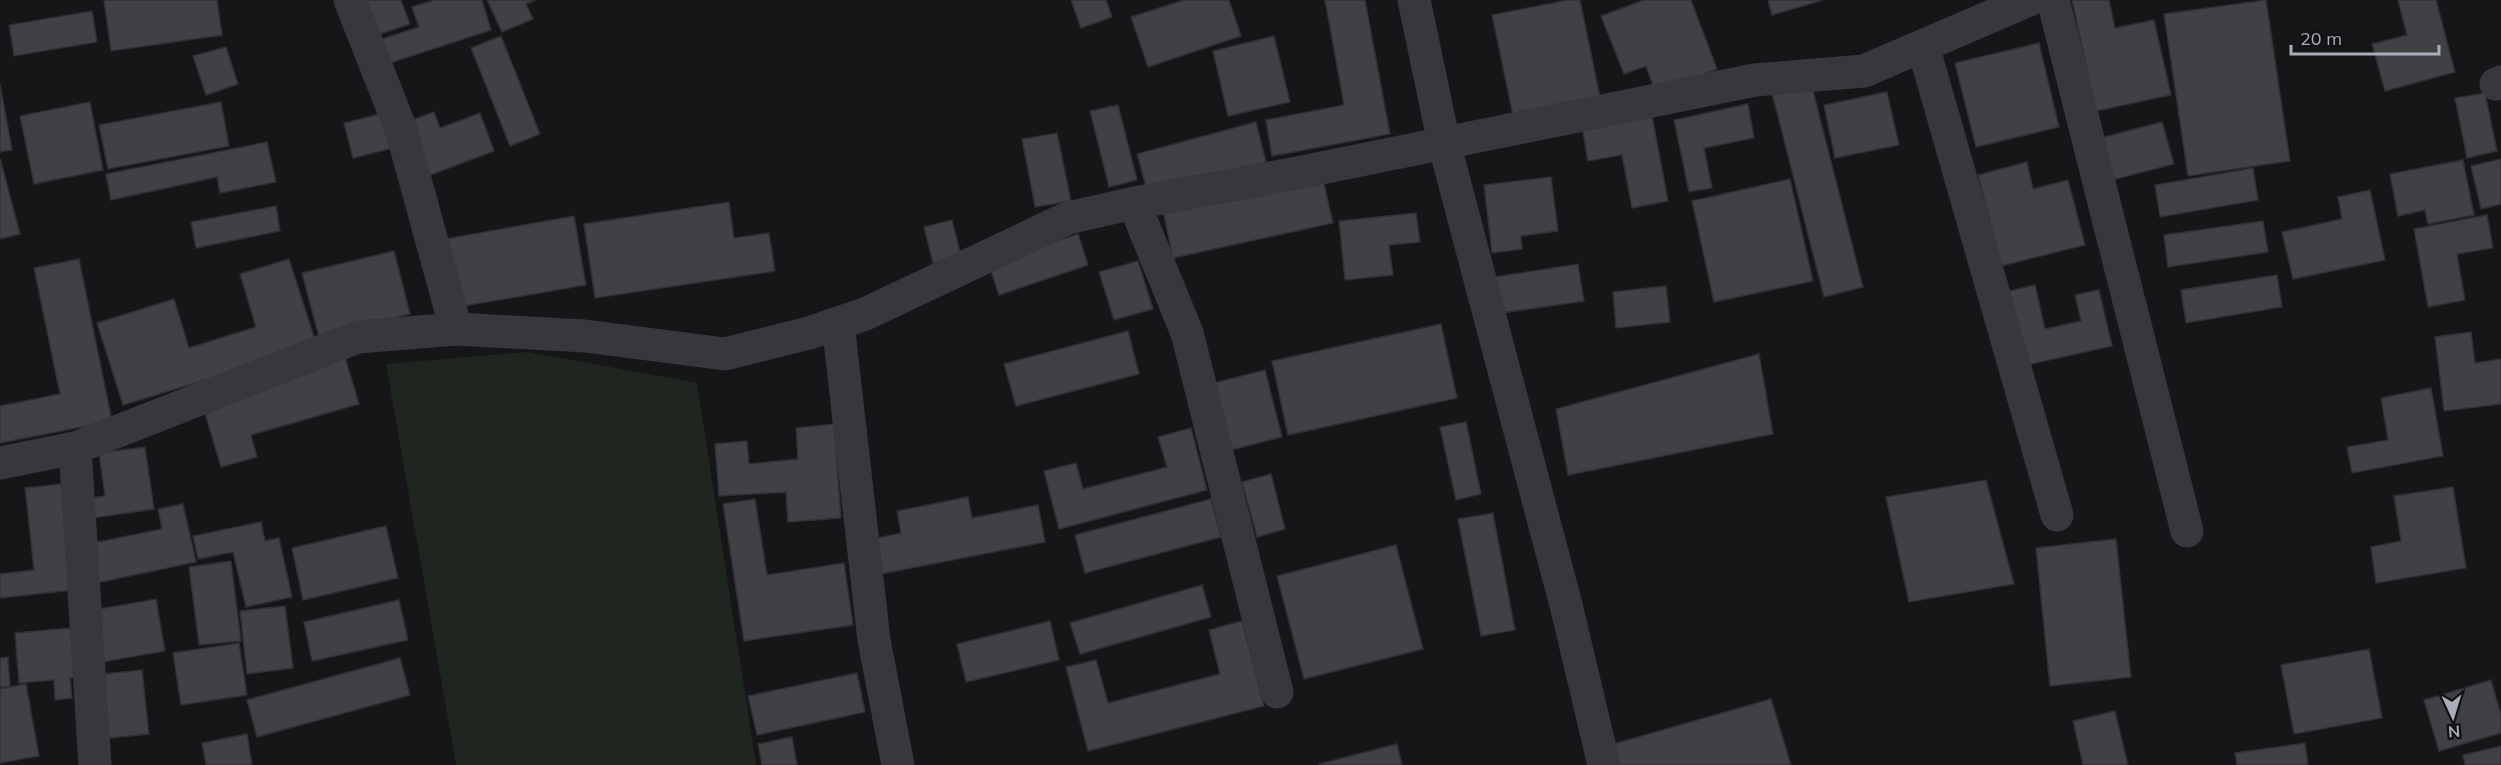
<svg xmlns="http://www.w3.org/2000/svg" width="2501" height="765" viewBox="0 0 2501 765" font-family="Mulish,sans-serif">
  <style>
    .green { fill: #1e261f }
    .building { fill: #404145; stroke: #303034; stroke-width: 1.5 }
    .lines { fill: none; stroke-linecap: round; stroke-linejoin: round }
    .street { stroke: #37383d; stroke-width: 33 }
  </style>
  <rect width="100%" height="100%" fill="#161618"/>
  <path class="green" d="M 528,352 L 697,383 L 756,765 L 456,765 L 386,364 Z"/>
  <path class="building" d="M 104,0 L 217,0 L 222,35 L 111,51 Z
    M 364,0 L 401,0 L 410,24 L 377,35 Z
    M 434,0 L 482,0 L 491,30 L 387,64 L 379,40 L 419,27 L 412,7 Z
    M 487,0 L 535,0 L 526,4 L 533,19 L 502,32 Z
    M 1071,0 L 1106,0 L 1112,17 L 1081,28 Z
    M 1184,0 L 1229,0 L 1241,36 L 1148,67 L 1131,17 Z
    M 1325,0 L 1365,0 L 1390,134 L 1272,156 L 1266,120 L 1344,105 Z
    M 1568,0 L 1580,0 L 1601,102 L 1514,120 L 1492,15 Z
    M 1644,0 L 1691,0 L 1717,69 L 1656,93 L 1646,66 L 1624,74 L 1601,16 Z
    M 1768,0 L 1823,0 L 1772,15 Z
    M 2072,0 L 2109,0 L 2115,28 L 2154,20 L 2171,95 L 2096,111 Z
    M 2266,0 L 2290,161 L 2188,176 L 2164,14 Z
    M 2398,0 L 2436,0 L 2455,72 L 2385,91 L 2372,44 L 2407,35 Z
    M 92,11 L 97,42 L 14,56 L 9,25 Z
    M 501,36 L 540,134 L 510,146 L 471,48 Z
    M 1274,36 L 1290,102 L 1228,116 L 1213,51 Z
    M 2039,43 L 2059,127 L 1976,147 L 1955,63 Z
    M 226,47 L 238,84 L 206,95 L 193,56 Z
    M 1811,83 L 1863,287 L 1824,297 L 1772,93 Z
    M 0,84 L 12,150 L 0,152 Z
    M 1887,92 L 1899,145 L 1835,158 L 1824,105 Z
    M 2485,93 L 2497,151 L 2467,158 L 2455,98 Z
    M 90,102 L 103,170 L 34,184 L 20,116 Z
    M 221,102 L 229,146 L 108,169 L 99,125 Z
    M 1748,104 L 1754,138 L 1704,148 L 1712,188 L 1689,192 L 1674,120 Z
    M 1118,105 L 1137,180 L 1109,187 L 1090,111 Z
    M 1651,110 L 1668,201 L 1632,208 L 1622,155 L 1588,161 L 1581,122 Z
    M 388,112 L 397,147 L 353,158 L 344,123 Z
    M 434,112 L 440,128 L 480,113 L 494,151 L 425,177 L 404,123 Z
    M 1256,122 L 1266,162 L 1148,194 L 1137,154 Z
    M 2162,122 L 2174,164 L 2104,182 L 2093,140 Z
    M 1057,133 L 1071,201 L 1035,207 L 1022,139 Z
    M 267,142 L 276,182 L 220,193 L 217,177 L 111,200 L 106,174 Z
    M 0,158 L 20,234 L 0,239 Z
    M 2501,159 L 2501,204 L 2481,209 L 2471,166 Z
    M 2463,160 L 2474,215 L 2428,224 L 2425,210 L 2398,216 L 2390,174 Z
    M 2027,162 L 2033,189 L 2068,180 L 2085,245 L 2001,266 L 1978,175 Z
    M 2253,168 L 2258,200 L 2160,217 L 2155,185 Z
    M 1322,175 L 1333,223 L 1173,258 L 1163,210 Z
    M 1551,177 L 1558,231 L 1521,236 L 1522,249 L 1492,253 L 1484,185 Z
    M 1790,179 L 1813,281 L 1714,302 L 1692,201 Z
    M 2370,190 L 2385,260 L 2293,279 L 2282,232 L 2342,219 L 2338,197 Z
    M 729,202 L 734,238 L 769,233 L 775,271 L 595,298 L 584,224 Z
    M 276,206 L 280,231 L 196,248 L 191,222 Z
    M 1416,213 L 1420,242 L 1389,245 L 1393,275 L 1345,280 L 1339,221 Z
    M 2487,215 L 2493,248 L 2457,254 L 2465,300 L 2428,307 L 2414,229 Z
    M 574,216 L 586,285 L 458,307 L 445,239 Z
    M 952,220 L 961,256 L 933,263 L 924,227 Z
    M 2263,221 L 2268,252 L 2168,267 L 2164,235 Z
    M 1078,234 L 1088,265 L 999,295 L 989,265 Z
    M 394,251 L 410,314 L 319,337 L 302,273 Z
    M 79,259 L 112,421 L 0,443 L 0,406 L 60,394 L 34,268 Z
    M 289,259 L 317,346 L 123,405 L 97,323 L 174,299 L 189,348 L 256,327 L 240,274 Z
    M 1138,261 L 1153,309 L 1114,320 L 1099,272 Z
    M 1578,264 L 1584,301 L 1494,314 L 1489,278 Z
    M 2277,275 L 2282,307 L 2186,323 L 2181,290 Z
    M 2035,285 L 2045,329 L 2081,321 L 2075,295 L 2099,290 L 2112,346 L 2026,365 L 2009,291 Z
    M 1666,286 L 1670,322 L 1616,328 L 1613,292 Z
    M 1441,324 L 1457,398 L 1288,435 L 1272,361 Z
    M 1128,331 L 1139,374 L 1016,406 L 1004,364 Z
    M 2471,332 L 2475,363 L 2501,359 L 2501,404 L 2444,411 L 2435,337 Z
    M 1759,354 L 1773,434 L 1568,475 L 1556,409 Z
    M 345,357 L 359,404 L 251,435 L 257,457 L 221,467 L 201,400 Z
    M 1265,370 L 1282,437 L 1231,450 L 1214,383 Z
    M 2431,388 L 2443,456 L 2352,473 L 2347,447 L 2388,440 L 2381,398 Z
    M 1466,422 L 1481,494 L 1456,500 L 1440,427 Z
    M 834,424 L 841,518 L 788,522 L 786,492 L 719,496 L 715,444 L 747,441 L 749,464 L 798,459 L 796,428 Z
    M 1191,428 L 1207,490 L 1059,529 L 1044,471 L 1076,463 L 1083,489 L 1167,467 L 1158,437 Z
    M 145,447 L 154,509 L 86,519 L 83,499 L 105,496 L 99,453 Z
    M 1271,474 L 1285,529 L 1257,537 L 1242,482 Z
    M 1986,480 L 2014,584 L 1909,602 L 1886,497 Z
    M 61,484 L 73,590 L 0,598 L 0,574 L 34,570 L 25,488 Z
    M 2453,487 L 2466,568 L 2376,583 L 2371,547 L 2401,541 L 2394,496 Z
    M 968,497 L 972,518 L 1038,505 L 1045,542 L 875,575 L 868,540 L 901,533 L 897,511 Z
    M 755,499 L 767,575 L 844,563 L 853,625 L 744,641 L 723,504 Z
    M 1211,499 L 1221,537 L 1085,573 L 1075,535 Z
    M 183,504 L 196,562 L 96,583 L 88,544 L 162,529 L 158,509 Z
    M 1493,513 L 1515,630 L 1481,636 L 1458,519 Z
    M 261,522 L 265,541 L 279,538 L 292,597 L 246,607 L 233,552 L 198,559 L 193,536 Z
    M 386,526 L 398,578 L 303,600 L 292,548 Z
    M 2116,539 L 2131,677 L 2050,686 L 2036,548 Z
    M 1396,545 L 1423,649 L 1304,679 L 1277,576 Z
    M 231,561 L 241,641 L 199,645 L 189,567 Z
    M 1202,585 L 1211,617 L 1080,654 L 1070,623 Z
    M 156,599 L 165,651 L 97,663 L 88,611 Z
    M 399,600 L 408,640 L 312,661 L 304,622 Z
    M 285,606 L 293,668 L 247,674 L 240,611 Z
    M 1050,621 L 1059,660 L 966,682 L 957,644 Z
    M 1242,621 L 1264,706 L 1088,751 L 1066,667 L 1096,660 L 1108,703 L 1220,674 L 1209,630 Z
    M 71,628 L 76,677 L 70,678 L 72,698 L 55,700 L 54,680 L 19,683 L 15,633 Z
    M 239,643 L 247,695 L 181,705 L 173,653 Z
    M 2369,649 L 2382,718 L 2294,734 L 2281,665 Z
    M 8,657 L 10,686 L 0,687 L 0,658 Z
    M 400,658 L 410,695 L 257,737 L 247,700 Z
    M 142,670 L 149,734 L 100,739 L 93,675 Z
    M 857,673 L 865,712 L 757,735 L 748,696 Z
    M 2491,680 L 2501,715 L 2501,733 L 2439,751 L 2424,700 Z
    M 26,684 L 39,756 L 0,763 L 0,689 Z
    M 1771,699 L 1791,765 L 1616,765 L 1610,745 Z
    M 2115,711 L 2128,765 L 2083,765 L 2073,721 Z
    M 247,734 L 252,765 L 206,765 L 202,743 Z
    M 792,737 L 797,765 L 762,765 L 758,744 Z
    M 2305,743 L 2308,765 L 2237,765 L 2235,753 Z
    M 1397,744 L 1402,765 L 1319,765 L 1319,764 Z
    M 2501,746 L 2501,765 L 2465,765 L 2463,755 Z"/>
  <g class="lines">
    <path class="street" d="M 350,0 L 402,132 L 456,329
      M 1414,0 L 1444,143 L 1567,609 L 1604,765
      M 2053,0 L 2187,531
      M 1923,46 L 2057,515
      M 2496,84 L 2501,82
      M 1134,203 L 1187,333 L 1277,692
      M 838,323 L 874,640 L 898,765
      M 75,448 L 95,765
      M 0,463 L 75,448 L 358,337 L 456,329 L 585,336 L 725,354 L 809,333 L 865,314 L 1068,218 L 1134,203 L 1292,174 L 1755,80 L 1864,71 L 2029,0"/>
  </g>
  <g transform="translate(2453 717) rotate(176)" stroke="#111113" stroke-width="4.5" paint-order="stroke">
  <path d="M0-4.5L10 22L0 15L-10 22Z" fill="#a8adb8"/>
  <text y="-9" font-size="16" font-weight="bold" text-anchor="middle" fill="#a8adb8">N</text>
  </g>
  <path d="M2291 45v9h148v-9" fill="none" stroke="#a8adb8" stroke-width="3"/>
  <text x="2300" y="45" font-size="18" fill="#a8adb8" stroke="#111113" stroke-width="4.5" paint-order="stroke">20 m</text>
</svg>
